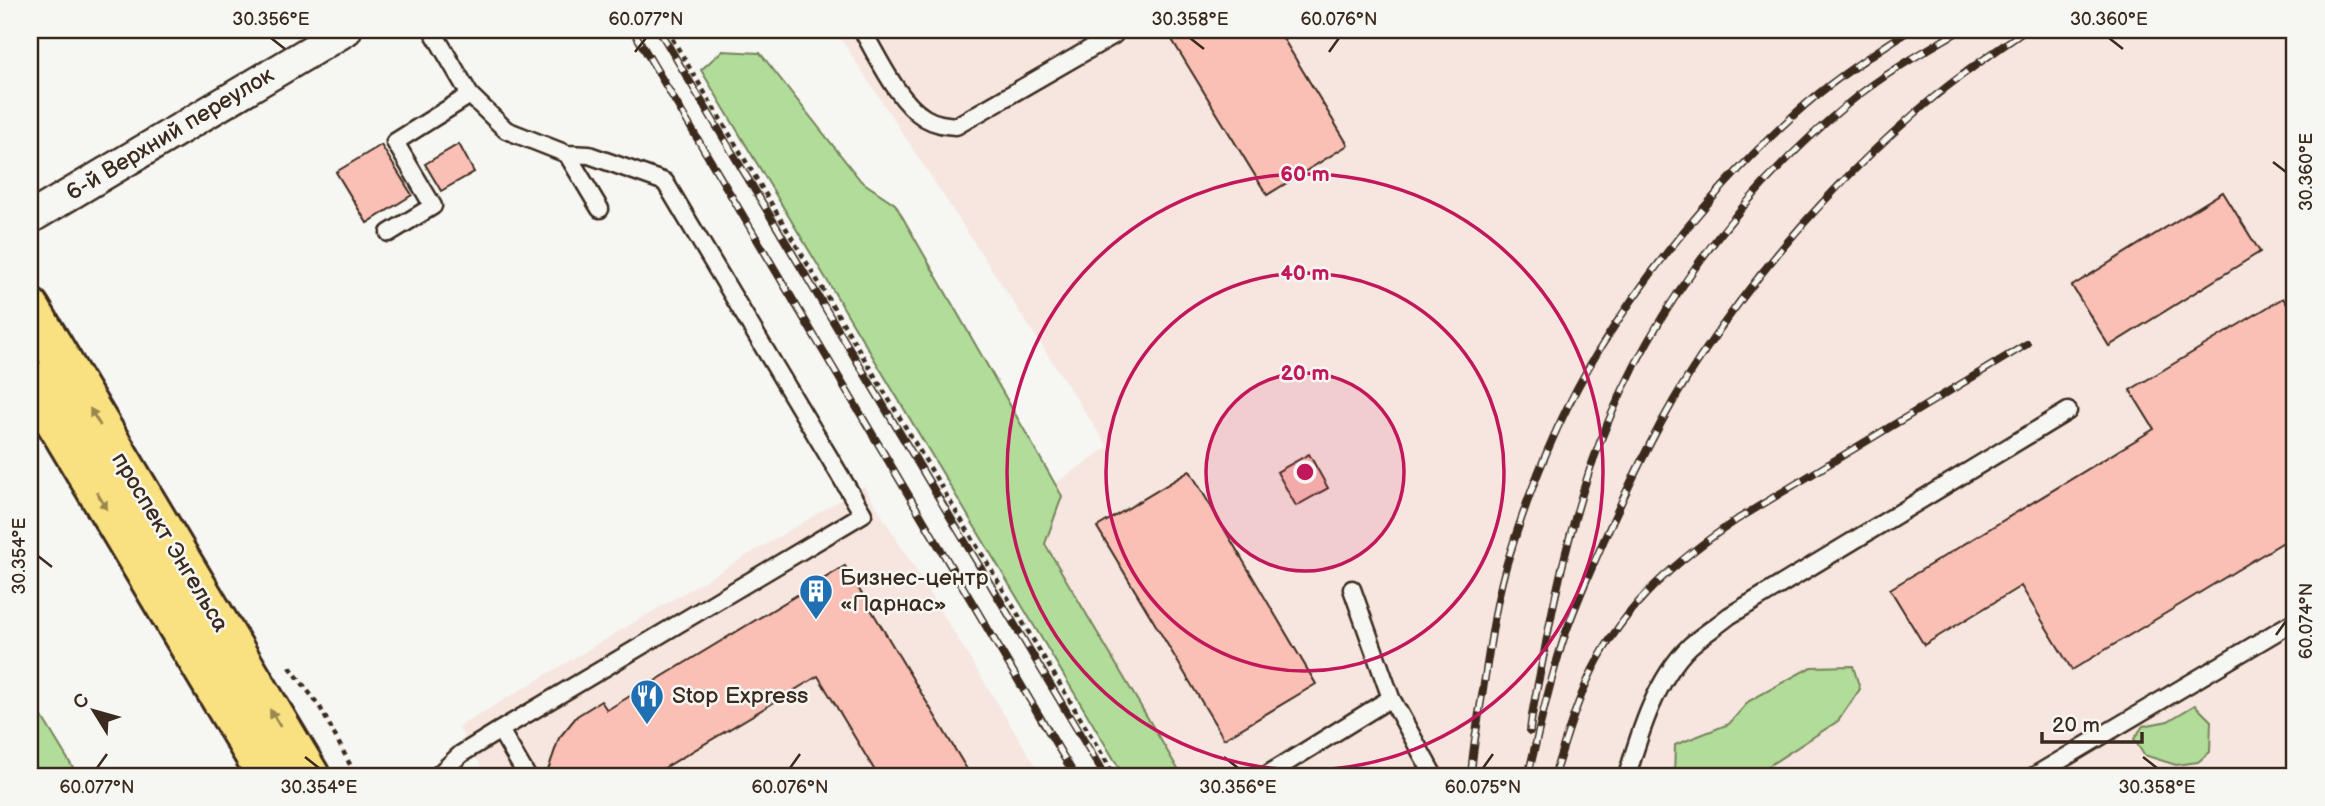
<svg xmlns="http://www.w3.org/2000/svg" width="2325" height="806" viewBox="0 0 2325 806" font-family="'Balsamiq Sans',sans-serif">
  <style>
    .built { fill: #f7e6e0 }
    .green { fill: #b1dc99; stroke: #76835c; stroke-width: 2 }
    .building { fill: #fabfb5; stroke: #3b2a1e; stroke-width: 2 }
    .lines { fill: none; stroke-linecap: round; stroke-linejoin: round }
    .service-casing { stroke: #3b2a1e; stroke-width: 21 }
    .minor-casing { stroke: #3b2a1e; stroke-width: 35 }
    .primary-casing { stroke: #3b2a1e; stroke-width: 44 }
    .path { stroke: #3b2a1e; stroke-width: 4.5; stroke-dasharray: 5 5; stroke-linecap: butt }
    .service { stroke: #f6f6f2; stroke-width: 16 }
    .minor { stroke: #f6f6f2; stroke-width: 30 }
    .primary { stroke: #f9e181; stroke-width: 38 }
    .rail-casing { stroke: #3b2a1e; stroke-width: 8 }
    .rail { stroke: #f6f6f2; stroke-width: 5; stroke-dasharray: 16; stroke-linecap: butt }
    .oneway { fill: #9a8650 }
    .ticks { fill: none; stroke: #3b2a1e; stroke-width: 2.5 }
    .ring { fill: none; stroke: #c2185b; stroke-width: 3.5 }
    .labels { text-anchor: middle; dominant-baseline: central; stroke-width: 5; stroke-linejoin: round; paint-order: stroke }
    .street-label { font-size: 23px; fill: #3b2a1e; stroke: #f6f6f2 }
    .poi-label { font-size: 23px; fill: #3b2a1e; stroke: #f6f6f2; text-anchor: start }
    .centre { fill: #c2185b; stroke: #f6f6f2; stroke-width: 3.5 }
    .ring-label { font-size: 21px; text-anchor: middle; font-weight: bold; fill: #c2185b; stroke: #f6f6f2; stroke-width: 5; stroke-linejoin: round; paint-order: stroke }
    .neatline { fill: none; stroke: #3b2a1e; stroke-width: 2.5 }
    .ticks-label { font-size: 18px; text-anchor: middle; fill: #3b2a1e }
  </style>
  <rect width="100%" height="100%" fill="#f6f6f2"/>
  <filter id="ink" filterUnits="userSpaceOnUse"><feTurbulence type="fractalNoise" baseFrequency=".0143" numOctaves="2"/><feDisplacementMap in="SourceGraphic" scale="14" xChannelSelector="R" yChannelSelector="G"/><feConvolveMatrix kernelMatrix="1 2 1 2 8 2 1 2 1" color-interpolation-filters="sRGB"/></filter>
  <g filter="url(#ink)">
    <path class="built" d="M 835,30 L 2295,30 L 2295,776 L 1176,776 L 1015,511 L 1108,447 Z
      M 864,486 L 1042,776 L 487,776 L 458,727 Z"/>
    <path class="green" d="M 722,51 L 760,53 L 861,181 L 895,204 L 1062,496 L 1045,544 L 1182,776 L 1124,776 L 701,70 Z
      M 1853,666 L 1860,689 L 1838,721 L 1753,776 L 1674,776 L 1675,745 L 1729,724 L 1749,701 L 1811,667 Z
      M 30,697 L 78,776 L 30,776 Z
      M 2195,705 L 2211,721 L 2210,752 L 2198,762 L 2176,765 L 2144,755 L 2134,739 L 2143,726 L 2168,721 Z"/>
    <path class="building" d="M 1166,30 L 1278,30 L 1348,145 L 1267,195 Z
      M 459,144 L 474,172 L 441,191 L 425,164 Z
      M 381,145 L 412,195 L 367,223 L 336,172 Z
      M 2223,192 L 2260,252 L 2109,346 L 2072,286 Z
      M 2283,298 L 2295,317 L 2295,535 L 2072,670 L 2021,586 L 1924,645 L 1890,589 L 2154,429 L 2130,390 Z
      M 1309,454 L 1328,488 L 1296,506 L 1277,472 Z
      M 1190,471 L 1316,684 L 1224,739 L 1097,527 Z
      M 845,566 L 971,776 L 878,776 L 818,676 L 651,776 L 546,776 L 559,738 L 577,716 L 601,701 L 607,710 Z"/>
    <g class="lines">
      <g class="service-casing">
        <path id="service" d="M 432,30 L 470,95 L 506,130 L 567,154 L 589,155 L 665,182 L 863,514 L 500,730 L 527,776
          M 862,30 C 878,57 898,102 925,118 C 935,124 945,125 956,126 L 1114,35
          M 567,154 L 600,209
          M 389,233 L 433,206 L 395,142 L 470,95
          M 1352,589 L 1391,698 L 1434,776
          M 437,776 L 461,754 L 500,730
          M 1265,776 L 1391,698
          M 1627,776 C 1640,732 1656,679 1690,646 C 1702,635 1717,626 1729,616 L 2068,411
          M 2034,776 L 2295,621"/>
      </g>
      <g class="minor-casing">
        <path id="minor" d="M 30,218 L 346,30"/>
      </g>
      <g class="primary-casing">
        <path id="primary" d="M 30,308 L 310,776
          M 30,379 L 267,776"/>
      </g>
      <path class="path" d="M 667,30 L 1115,776
        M 290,667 L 320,707 L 356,776"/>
      <use href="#service" class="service"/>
      <use href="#minor" class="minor"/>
      <use href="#primary" class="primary"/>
      <g class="rail-casing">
        <path id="rail" d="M 633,30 L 1075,776
          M 659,30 L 1105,776
          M 1530,731 C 1533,701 1541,672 1546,643 C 1557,584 1571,526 1590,469 C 1640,325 1734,198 1850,102 C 1884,74 1923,52 1961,30
          M 1471,776 C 1473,743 1480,710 1485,677 C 1491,639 1496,600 1507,563 C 1529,490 1559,415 1599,350 C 1653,263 1720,183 1795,114 C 1827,84 1872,54 1910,30
          M 1528,776 C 1539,730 1549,683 1564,638 C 1575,605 1590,572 1604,540 C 1632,478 1662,415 1700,358 C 1759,269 1832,186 1912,116 C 1947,84 1987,57 2026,30
          M 1554,776 C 1565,741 1576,704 1592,671 C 1626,603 1677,560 1738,519 L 2027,344"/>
      </g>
      <use href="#rail" class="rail"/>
    </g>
    <defs><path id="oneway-solid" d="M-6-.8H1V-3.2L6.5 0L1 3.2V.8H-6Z" transform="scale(1.75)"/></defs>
    <g class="oneway">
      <use href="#oneway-solid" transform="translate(95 417) rotate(-121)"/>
      <use href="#oneway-solid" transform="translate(102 501) rotate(59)"/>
      <use href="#oneway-solid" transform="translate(275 718) rotate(-121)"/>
    </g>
  </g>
  <path class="ticks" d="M 271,38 L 285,49M 1190,38 L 1204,49M 2109,38 L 2123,49M 635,52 L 646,38M 1329,52 L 1339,38M 2273,162 L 2286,172M 38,556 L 52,567M 2276,635 L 2286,621M 305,757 L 319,768M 1224,757 L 1238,768M 2143,757 L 2157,768M 97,768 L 107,754M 790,768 L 800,754M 1483,768 L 1493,754"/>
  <circle cx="1305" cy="472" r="99" fill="#c2185b" fill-opacity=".12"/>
  <g class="ring">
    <circle cx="1305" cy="472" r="99"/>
    <circle cx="1305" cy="472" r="199"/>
    <circle cx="1305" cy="472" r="298"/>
  </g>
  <defs>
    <g id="building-pin" transform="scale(1.75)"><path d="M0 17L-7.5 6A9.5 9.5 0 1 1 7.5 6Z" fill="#1f6fb2" stroke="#f6f6f2"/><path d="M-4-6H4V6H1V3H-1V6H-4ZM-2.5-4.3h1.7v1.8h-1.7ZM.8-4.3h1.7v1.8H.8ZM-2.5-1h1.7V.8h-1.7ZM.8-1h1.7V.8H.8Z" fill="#fff"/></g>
    <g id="restaurant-pin" transform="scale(1.75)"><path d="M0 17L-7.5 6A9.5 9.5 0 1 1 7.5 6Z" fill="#1f6fb2" stroke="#f6f6f2"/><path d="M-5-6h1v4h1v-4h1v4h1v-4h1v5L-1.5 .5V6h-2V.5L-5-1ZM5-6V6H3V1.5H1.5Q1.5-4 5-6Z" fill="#fff"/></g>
  </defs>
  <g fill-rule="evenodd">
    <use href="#building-pin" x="816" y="591"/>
    <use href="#restaurant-pin" x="647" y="696"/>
  </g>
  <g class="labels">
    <g class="street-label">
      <text transform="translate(170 134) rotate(-31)">6-й Верхний переулок</text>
      <text transform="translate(170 542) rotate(59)">проспект Энгельса</text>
    </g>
    <g class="poi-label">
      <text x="840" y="578">Бизнес-центр<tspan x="840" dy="26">«Парнас»</tspan></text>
      <text x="672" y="696">Stop Express</text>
    </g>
  </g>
  <circle cx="1305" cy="472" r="10" class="centre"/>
  <g class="ring-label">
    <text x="1305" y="181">60 m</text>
    <text x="1305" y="280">40 m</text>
    <text x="1305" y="380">20 m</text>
  </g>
  <rect width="2325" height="806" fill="none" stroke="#f6f6f2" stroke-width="77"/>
  <g transform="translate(94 711) rotate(307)" stroke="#f6f6f2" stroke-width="5" paint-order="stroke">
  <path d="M0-5L12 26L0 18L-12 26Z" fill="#3b2a1e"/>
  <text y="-10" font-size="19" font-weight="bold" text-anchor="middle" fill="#3b2a1e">С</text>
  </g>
  <path d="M2042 732v10h100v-10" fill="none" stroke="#3b2a1e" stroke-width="3.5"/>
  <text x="2052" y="732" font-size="21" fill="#3b2a1e" stroke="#f6f6f2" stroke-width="5" paint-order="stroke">20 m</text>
  <rect x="38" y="38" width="2248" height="730" class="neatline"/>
  <g class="ticks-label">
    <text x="271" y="25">30.356°E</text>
    <text x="646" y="25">60.077°N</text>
    <text x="1190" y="25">30.358°E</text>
    <text x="1339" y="25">60.076°N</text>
    <text x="2109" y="25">30.360°E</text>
    <text transform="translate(2306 172) rotate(-90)" y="6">30.360°E</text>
    <text transform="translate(19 556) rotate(-90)" y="6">30.354°E</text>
    <text transform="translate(2306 621) rotate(-90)" y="6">60.074°N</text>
    <text x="97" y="793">60.077°N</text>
    <text x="319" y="793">30.354°E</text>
    <text x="790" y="793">60.076°N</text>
    <text x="1238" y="793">30.356°E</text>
    <text x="1483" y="793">60.075°N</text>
    <text x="2157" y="793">30.358°E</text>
  </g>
</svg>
